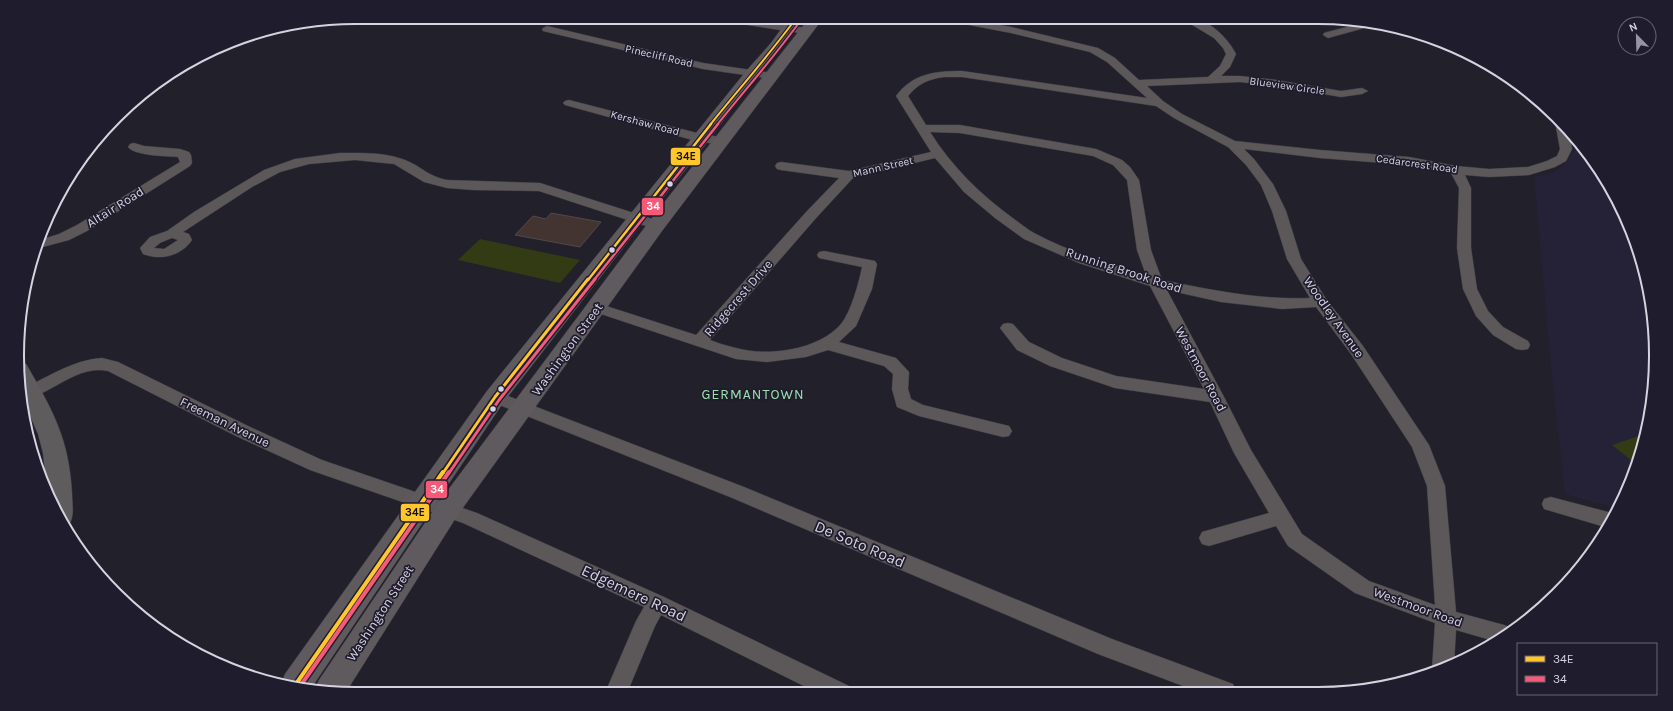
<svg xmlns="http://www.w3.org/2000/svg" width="1673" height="711" viewBox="0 0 1673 711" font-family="Karla,sans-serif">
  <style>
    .built { fill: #252137 }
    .green { fill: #333b14 }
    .building { fill: #433432; stroke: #4f494c }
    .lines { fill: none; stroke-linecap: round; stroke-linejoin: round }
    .minor-casing { stroke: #3c3a43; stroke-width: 1 }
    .secondary-casing { stroke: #3c3a43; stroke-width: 1 }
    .primary-casing { stroke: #3c3a43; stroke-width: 1 }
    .minor { fill: #5c5859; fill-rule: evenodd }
    .secondary { fill: #5f5c5d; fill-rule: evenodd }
    .primary { fill: #5e5a5d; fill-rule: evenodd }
    .bus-1-far3-casing { stroke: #1f1c2e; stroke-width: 4 }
    .bus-1-far2-casing { stroke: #1f1c2e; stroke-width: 5 }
    .bus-1-far1-casing { stroke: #1f1c2e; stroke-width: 6 }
    .bus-1-casing { stroke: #1f1c2e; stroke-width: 7 }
    .bus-2-far3-casing { stroke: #1f1c2e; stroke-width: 4 }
    .bus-2-far2-casing { stroke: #1f1c2e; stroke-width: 5 }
    .bus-2-far1-casing { stroke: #1f1c2e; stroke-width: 6 }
    .bus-2-casing { stroke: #1f1c2e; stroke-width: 7 }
    .bus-1-far3 { stroke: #ffc72c; stroke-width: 2 }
    .bus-1-far2 { stroke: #ffc72c; stroke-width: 2.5 }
    .bus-1-far1 { stroke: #ffc72c; stroke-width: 3 }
    .bus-1 { stroke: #ffc72c; stroke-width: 4 }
    .bus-2-far3 { stroke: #f75a77; stroke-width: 2 }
    .bus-2-far2 { stroke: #f75a77; stroke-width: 2.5 }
    .bus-2-far1 { stroke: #f75a77; stroke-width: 3 }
    .bus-2 { stroke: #f75a77; stroke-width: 4 }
    .bus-dot { fill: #d5d3e0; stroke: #1f1c2e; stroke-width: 1.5 }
    .labels { text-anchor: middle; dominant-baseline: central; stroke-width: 3.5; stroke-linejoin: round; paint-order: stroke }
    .far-street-label { font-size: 11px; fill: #d5d3e0; stroke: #1f1c2e }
    .street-label { font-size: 13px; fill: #d5d3e0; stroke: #1f1c2e }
    .neighbourhood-label { font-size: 14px; letter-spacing: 1px; fill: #9ce0ab; stroke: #1f1c2e }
    .near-street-label { font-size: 16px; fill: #d5d3e0; stroke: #1f1c2e }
    .rim { fill: none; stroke: #d5d3e0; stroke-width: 2 }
    .line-badge { stroke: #1f1c2e; stroke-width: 1.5 }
    .badge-label { font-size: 11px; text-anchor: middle; font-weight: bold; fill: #fff }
    .pale-badge-label { font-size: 11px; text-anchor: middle; font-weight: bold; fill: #111 }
  </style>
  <rect width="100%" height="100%" fill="#22202a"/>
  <path class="built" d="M 1574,136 L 1586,150 L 1621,206 L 1645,268 L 1655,334 L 1653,400 L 1638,465 L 1615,508 L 1565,494 L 1551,367 L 1534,177 L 1548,174 L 1559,169 L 1566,163 L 1574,151 Z"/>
  <path class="green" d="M 480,239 L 580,260 L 560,283 L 458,260 Z
    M 1645,434 L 1637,465 L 1612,445 Z"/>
  <path class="building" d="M 551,213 L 601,222 L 580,247 L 515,235 L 533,216 L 546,219 Z"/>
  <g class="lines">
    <g class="minor-casing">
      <path id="minor" d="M 710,17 L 734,17 L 806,28 L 811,31 L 806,34 L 715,20 Z
        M 938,17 L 958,17 L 1011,27 L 1098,48 L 1115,58 L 1139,80 L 1208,77 L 1220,66 L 1226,54 L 1223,48 L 1214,38 L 1179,17 C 1183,17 1188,16 1192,17 C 1210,21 1228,38 1236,54 L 1230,67 L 1221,76 L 1240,76 L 1276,80 L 1341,91 L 1362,88 L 1368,91 L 1362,94 L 1341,97 L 1276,86 L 1240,82 L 1147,86 L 1163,101 L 1182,114 L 1235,141 L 1320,150 L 1409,157 L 1456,166 L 1489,169 L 1528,167 L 1547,161 L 1557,156 L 1560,149 L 1555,122 L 1558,119 L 1569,131 L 1572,149 L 1566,161 L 1555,167 L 1529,175 L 1489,177 L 1465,175 L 1471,188 L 1471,248 L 1477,289 L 1488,311 L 1503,327 L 1528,341 L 1530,345 L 1528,349 L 1522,350 L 1516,349 L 1493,335 L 1476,316 L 1463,289 L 1457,248 L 1459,188 L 1451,173 L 1409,165 L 1320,158 L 1244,149 L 1254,159 L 1273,184 L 1286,211 L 1301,259 L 1326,299 L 1363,346 L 1429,445 L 1445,486 L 1456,612 L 1504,625 L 1511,628 L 1512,630 L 1494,641 L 1456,630 L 1454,664 L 1447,668 L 1433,672 L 1432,669 L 1435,623 L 1355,593 L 1288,546 L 1276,526 L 1209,546 L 1202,544 L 1199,538 L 1202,532 L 1269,513 L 1234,453 L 1210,402 L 1115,388 L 1050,366 L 1017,350 L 1000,328 L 1003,324 L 1008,323 L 1013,324 L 1029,342 L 1062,358 L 1116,376 L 1204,389 L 1150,286 L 1079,263 L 1024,239 L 995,218 L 964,192 L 935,158 L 853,178 L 817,217 L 710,340 C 718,343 727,346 736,348 C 768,357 819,350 841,324 C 851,312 859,282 862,267 L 819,258 L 817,255 L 819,252 L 824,251 L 875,261 L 877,264 L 872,289 L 856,326 L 839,342 L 896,358 L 909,372 L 908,389 L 911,399 L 923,405 L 1009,426 L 1012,431 L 1009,436 L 1003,437 L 919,416 L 897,407 L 892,389 L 893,374 L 884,366 L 828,350 L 806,357 L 767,362 L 736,359 L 592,311 L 589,308 L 592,305 L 597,303 L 696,335 L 807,211 L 839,178 L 781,170 L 777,169 L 775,166 L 777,163 L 781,162 L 849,171 L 931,152 L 896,96 C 913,73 936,71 962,71 L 1147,98 L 1107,62 L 1090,52 L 1011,33 L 943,20 ZM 944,77 L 962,77 L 1156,106 L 1174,118 L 1228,147 L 1246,165 L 1261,185 L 1272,211 L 1287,259 L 1310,298 C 1258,300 1212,290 1162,280 L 1151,250 L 1139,180 L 1130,167 L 1122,160 L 1096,149 L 960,125 L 926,125 L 908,96 C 918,84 928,79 944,77 ZM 930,132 L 960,133 L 1093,156 L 1113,165 L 1127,180 L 1137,250 L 1146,275 C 1108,263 1069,252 1034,233 C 1027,229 1021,224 1014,219 C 981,195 952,167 930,132 ZM 1167,290 L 1221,302 L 1282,309 L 1316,307 L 1351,354 L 1412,447 L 1427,486 L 1435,605 L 1369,581 L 1302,534 L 1251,450 L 1224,397 Z
        M 1358,24 L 1369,25 L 1368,27 L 1328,38 L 1323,35 L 1324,33 Z
        M 547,26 L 703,63 L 772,73 L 777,76 L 772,79 L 703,69 L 543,31 L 542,29 Z
        M 1436,39 L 1487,62 L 1513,81 L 1506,81 L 1436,43 L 1435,41 Z
        M 569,100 L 701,134 L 726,138 L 728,141 L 726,144 L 722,145 L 696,141 L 565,105 L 563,103 L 565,101 Z
        M 134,143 L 144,146 L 180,149 L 189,152 L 191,155 L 192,163 L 190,166 L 87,231 L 69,240 L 39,248 L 43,239 L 59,234 L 77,225 L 180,162 L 178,157 C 166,156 135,156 128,147 L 130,144 Z
        M 340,153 C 361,153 385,152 405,160 C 421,166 427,176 447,180 L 540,183 L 662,222 L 664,225 L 662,228 L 652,228 L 539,191 L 473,190 L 447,188 L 424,182 L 394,164 L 355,160 L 309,164 L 280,172 L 252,187 L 183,232 L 189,234 L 192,240 C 181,256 161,261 143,254 L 140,248 L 150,237 L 167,231 L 194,212 L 264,170 L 295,159 ZM 172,238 L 178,240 L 164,249 L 154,248 L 160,243 Z
        M 102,358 L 118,362 L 248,426 L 322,460 L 477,513 L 664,597 L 849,686 L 852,693 L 818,693 L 661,615 L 655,626 L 627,693 L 605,693 L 636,621 L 644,607 L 463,523 L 310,470 L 236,436 L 108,371 C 79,365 56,390 30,398 L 24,396 L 22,392 L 24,388 C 50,376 73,360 102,358 Z
        M 495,391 L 744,487 L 1112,639 L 1233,684 L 1236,691 L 1199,692 L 1098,654 L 730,497 L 489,401 L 487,397 L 489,393 Z
        M 1551,497 L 1608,512 L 1612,514 L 1605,527 L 1544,509 L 1542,504 L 1544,499 Z"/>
    </g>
    <g class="secondary-casing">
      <path id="secondary" d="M 18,361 L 26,364 L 29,369 C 54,413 69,440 72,493 C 72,504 75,515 69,525 L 64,527 L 46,481 L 43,453 L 38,434 L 21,395 Z"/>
    </g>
    <g class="primary-casing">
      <path id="primary" d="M 790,17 L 804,17 L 781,49 L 757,76 L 695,158 L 643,222 L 503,403 L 312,687 L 282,682 L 285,674 L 487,391 L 747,70 L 771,43 Z
        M 810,17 L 824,17 L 662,231 L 457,516 L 346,692 L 316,687 L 319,680 L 439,502 L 648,223 Z"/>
    </g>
    <use href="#minor" class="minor"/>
    <use href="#secondary" class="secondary"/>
    <use href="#primary" class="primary"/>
    <g class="bus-1-far3-casing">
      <path id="bus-1-far3" d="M 710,125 C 739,89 770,54 797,17"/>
    </g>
    <g class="bus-1-far2-casing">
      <path id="bus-1-far2" d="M 588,280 L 711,124"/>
    </g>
    <g class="bus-1-far1-casing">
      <path id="bus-1-far1" d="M 443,473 L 495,397 L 588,279"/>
    </g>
    <g class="bus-1-casing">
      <path id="bus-1" d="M 296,684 L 443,472"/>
    </g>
    <g class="bus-2-far3-casing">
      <path id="bus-2-far3" d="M 717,125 C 745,90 775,56 801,20"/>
    </g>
    <g class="bus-2-far2-casing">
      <path id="bus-2-far2" d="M 594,280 L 718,124"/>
    </g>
    <g class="bus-2-far1-casing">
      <path id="bus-2-far1" d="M 449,473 L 499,400 L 595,279"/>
    </g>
    <g class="bus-2-casing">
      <path id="bus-2" d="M 301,685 L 449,472"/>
    </g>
    <use href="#bus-1-far3" class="bus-1-far3"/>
    <use href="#bus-1-far2" class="bus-1-far2"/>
    <use href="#bus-1-far1" class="bus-1-far1"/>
    <use href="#bus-1" class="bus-1"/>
    <use href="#bus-2-far3" class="bus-2-far3"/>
    <use href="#bus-2-far2" class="bus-2-far2"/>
    <use href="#bus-2-far1" class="bus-2-far1"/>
    <use href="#bus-2" class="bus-2"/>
  </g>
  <g class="bus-dot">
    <circle cx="670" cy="184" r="3.5"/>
    <circle cx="612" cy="250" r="3.5"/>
    <circle cx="501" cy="389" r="3.5"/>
    <circle cx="493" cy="409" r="3.5"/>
  </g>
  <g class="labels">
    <g class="far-street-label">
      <text transform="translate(659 56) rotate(13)">Pinecliff Road</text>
      <text transform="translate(1287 86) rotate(8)">Blueview Circle</text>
      <text transform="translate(645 123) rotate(15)">Kershaw Road</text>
      <text transform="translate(1417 164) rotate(8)">Cedarcrest Road</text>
      <text transform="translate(883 167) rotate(-13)">Mann Street</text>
    </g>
    <g class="street-label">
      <text transform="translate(115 207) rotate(-32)">Altair Road</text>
      <text transform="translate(1124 270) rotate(18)">Running Brook Road</text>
      <text transform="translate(738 298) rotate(-49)">Ridgecrest Drive</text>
      <text transform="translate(1334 317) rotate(55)">Woodley Avenue</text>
      <text transform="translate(567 349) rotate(-54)">Washington Street</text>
      <text transform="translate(1201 369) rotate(62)">Westmoor Road</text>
      <text transform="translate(225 422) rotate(26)">Freeman Avenue</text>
      <text transform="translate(1418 607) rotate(20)">Westmoor Road</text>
      <text transform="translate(380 613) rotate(-57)">Washington Street</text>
    </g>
    <g class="neighbourhood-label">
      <text x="753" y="394">GERMANTOWN</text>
    </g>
    <g class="near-street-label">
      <text transform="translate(860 544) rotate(23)">De Soto Road</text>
      <text transform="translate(634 593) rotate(25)">Edgemere Road</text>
    </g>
  </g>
  <path d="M0 0H1673V711H0ZM355 24H1318A331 331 0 0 1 1649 355V356A331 331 0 0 1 1318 687H355A331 331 0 0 1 24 356V355A331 331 0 0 1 355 24Z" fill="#1f1c2e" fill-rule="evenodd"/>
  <path class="rim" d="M355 24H1318A331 331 0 0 1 1649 355V356A331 331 0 0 1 1318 687H355A331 331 0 0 1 24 356V355A331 331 0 0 1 355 24Z"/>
  <g class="line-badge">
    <rect x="670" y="147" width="31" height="19" rx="4" fill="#ffc72c"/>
    <rect x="641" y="197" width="23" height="19" rx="4" fill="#f75a77"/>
    <rect x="425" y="480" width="23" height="19" rx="4" fill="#f75a77"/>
    <rect x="400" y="503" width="30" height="19" rx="4" fill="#ffc72c"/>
  </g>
  <g class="badge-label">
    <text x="653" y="210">34</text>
    <text x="437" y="493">34</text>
  </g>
  <g class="pale-badge-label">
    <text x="686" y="160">34E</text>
    <text x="415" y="516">34E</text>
  </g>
  <rect x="1517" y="643" width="140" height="52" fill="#1f1c2e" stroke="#686575"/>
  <rect x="1525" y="656" width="20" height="6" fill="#ffc72c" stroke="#686575"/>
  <text x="1553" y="663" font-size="12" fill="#d5d3e0">34E</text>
  <rect x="1525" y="676" width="20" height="6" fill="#f75a77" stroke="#686575"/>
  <text x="1553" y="683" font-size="12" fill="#d5d3e0">34</text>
  <g transform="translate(1637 36) rotate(337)"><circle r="19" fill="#1f1c2e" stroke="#686575"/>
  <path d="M0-3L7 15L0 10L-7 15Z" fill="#9694a0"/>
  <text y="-6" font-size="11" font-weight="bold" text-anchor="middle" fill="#d5d3e0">N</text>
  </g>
</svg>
